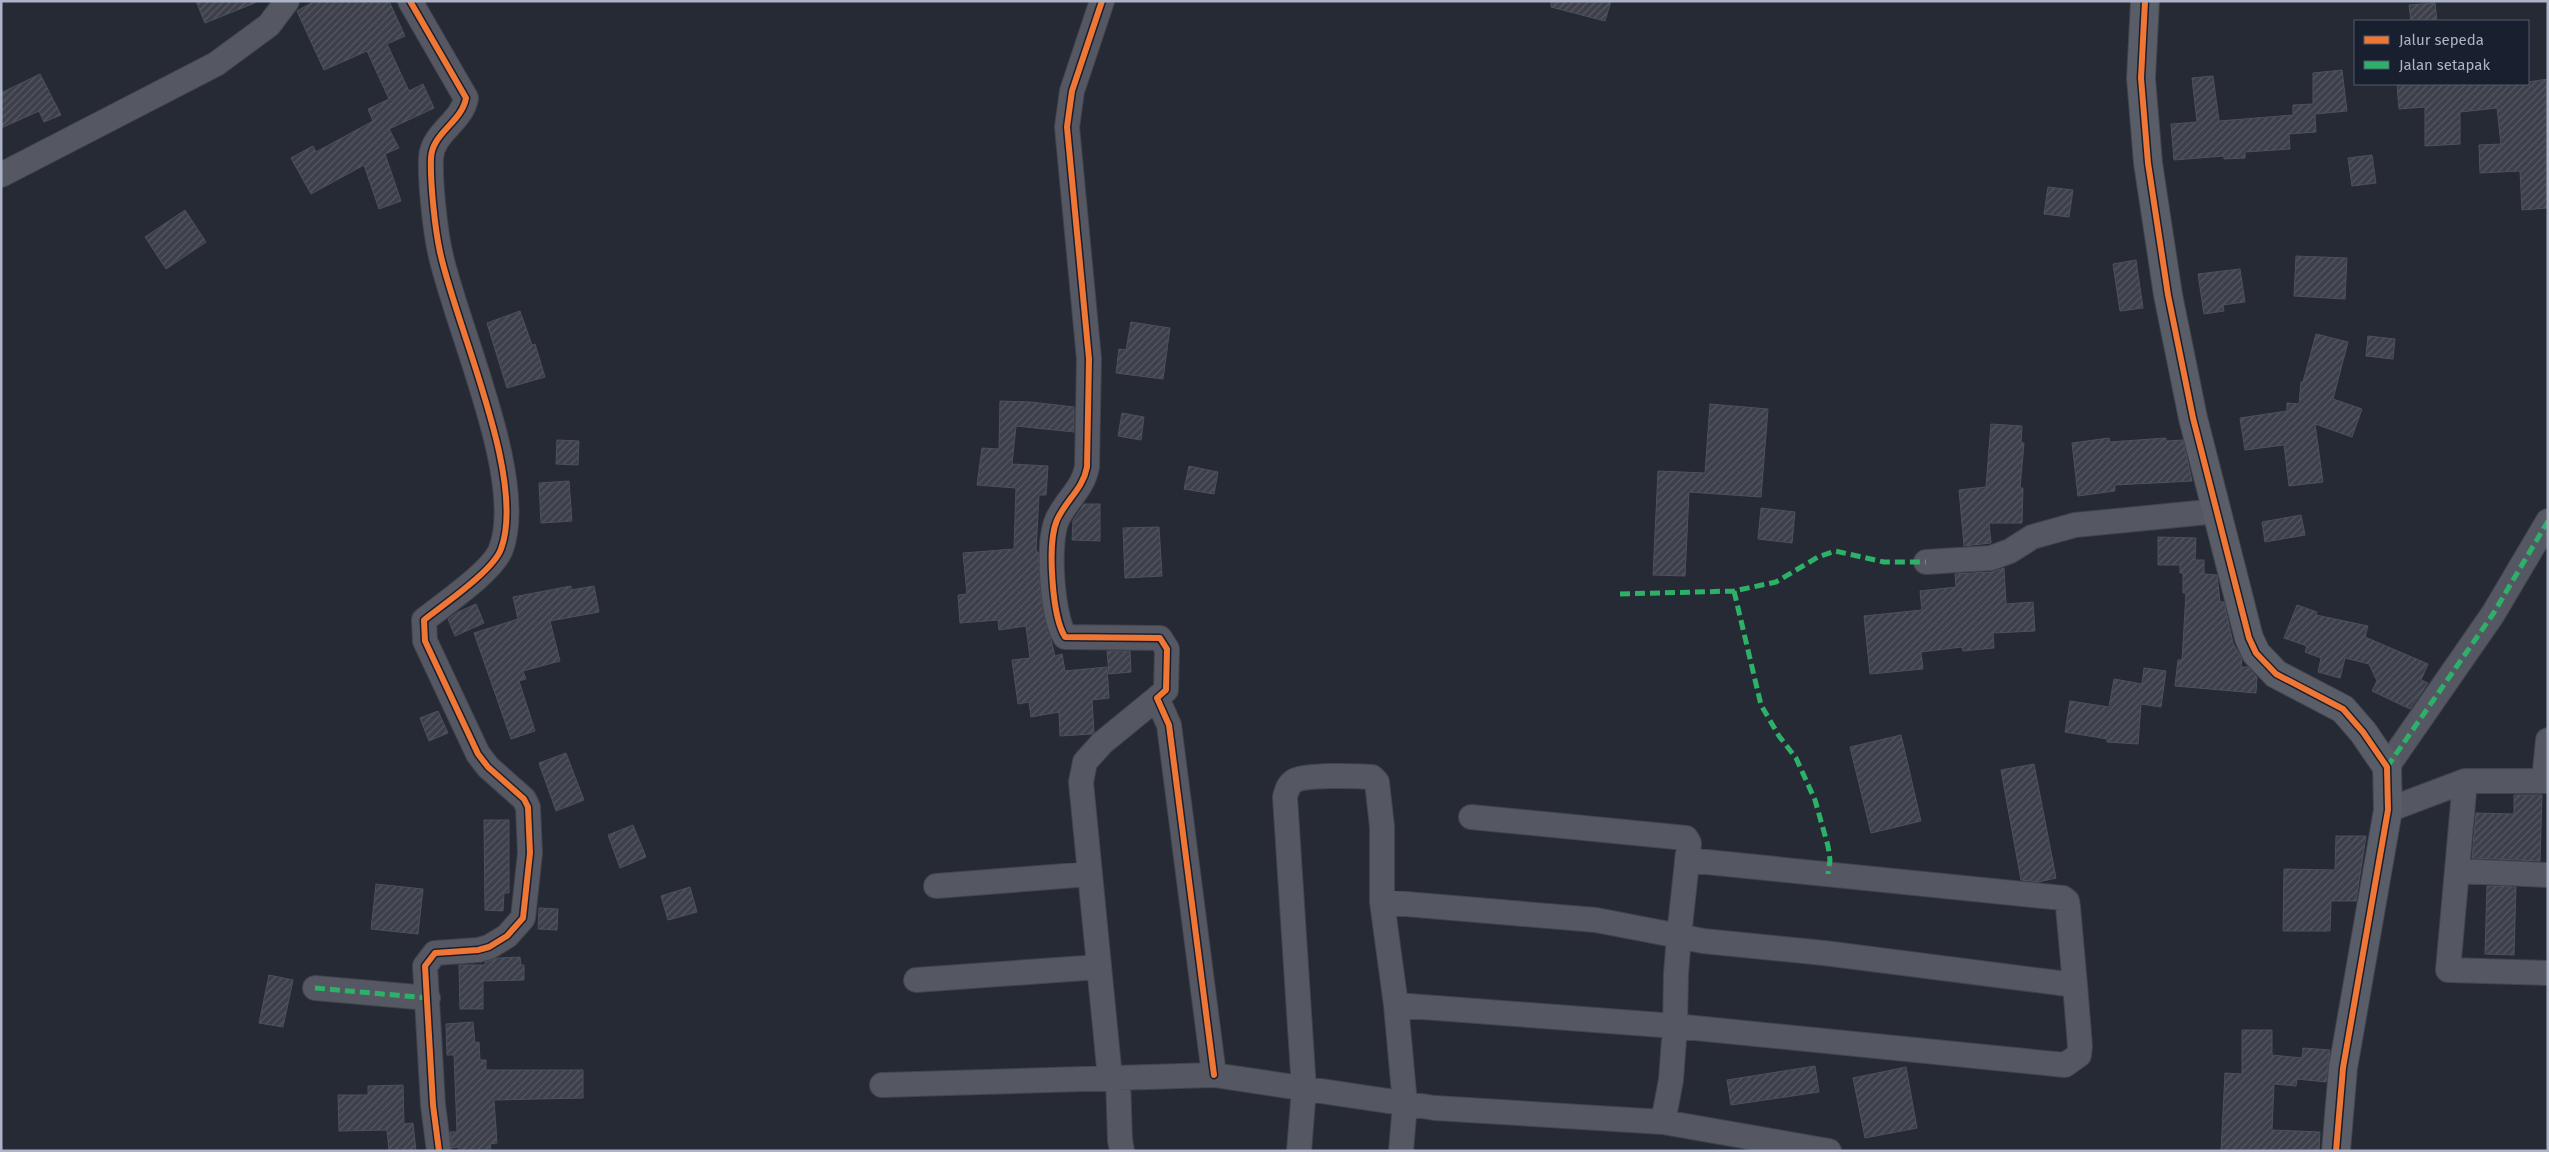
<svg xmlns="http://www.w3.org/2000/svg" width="2549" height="1152" viewBox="0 0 2549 1152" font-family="'Fira Sans',sans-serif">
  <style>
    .building { fill: url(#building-hatch); stroke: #4c515d }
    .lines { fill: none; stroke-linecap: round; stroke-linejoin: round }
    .street-casing { stroke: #41444d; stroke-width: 26 }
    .secondary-casing { stroke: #41444d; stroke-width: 30 }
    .street { stroke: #555862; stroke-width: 24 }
    .secondary { stroke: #595d67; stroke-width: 28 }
    .quiet { stroke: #2db169; stroke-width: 5; stroke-dasharray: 10 5; stroke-linecap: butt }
    .cycleway-casing { stroke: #181f2f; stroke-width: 9 }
    .cycleway { stroke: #f07635; stroke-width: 6 }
  </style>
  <defs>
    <pattern id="building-hatch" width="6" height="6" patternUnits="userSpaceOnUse" patternTransform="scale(1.25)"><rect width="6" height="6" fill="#3d404b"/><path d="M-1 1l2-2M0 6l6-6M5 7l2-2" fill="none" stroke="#565963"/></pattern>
  </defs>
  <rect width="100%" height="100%" fill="#252a35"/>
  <path class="building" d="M 196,1 L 257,1 L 257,2 L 205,23 Z
    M 315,1 L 389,1 L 405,36 L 387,44 L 409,91 L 423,84 L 434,108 L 389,129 L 399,148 L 385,154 L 401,201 L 379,209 L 364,165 L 311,194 L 291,158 L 313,146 L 316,152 L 373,121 L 368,109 L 389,99 L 367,51 L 324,70 L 297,11 Z
    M 1551,1 L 1611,1 L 1605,21 L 1551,7 Z
    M 2435,3 L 2437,21 L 2411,21 L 2409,5 Z
    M 2342,70 L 2347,111 L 2315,114 L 2316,132 L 2289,134 L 2290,149 L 2245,152 L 2245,158 L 2224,159 L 2224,156 L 2174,160 L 2171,124 L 2197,122 L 2192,78 L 2213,76 L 2219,121 L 2293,115 L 2293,105 L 2313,104 L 2313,73 Z
    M 40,74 L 61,115 L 44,122 L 39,111 L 1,128 L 1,93 Z
    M 2548,79 L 2548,208 L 2522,210 L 2520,171 L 2480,173 L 2479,145 L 2501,144 L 2497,108 L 2460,112 L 2460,144 L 2425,146 L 2425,107 L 2399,109 L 2397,84 L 2528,84 L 2528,82 Z
    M 2372,155 L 2376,183 L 2352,186 L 2348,158 Z
    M 2048,187 L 2073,190 L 2069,217 L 2044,214 Z
    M 185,210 L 206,242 L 166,269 L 145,237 Z
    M 2296,256 L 2347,258 L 2345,299 L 2294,296 Z
    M 2136,260 L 2143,308 L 2120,311 L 2113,264 Z
    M 2240,269 L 2245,302 L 2223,305 L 2224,311 L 2204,314 L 2198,274 Z
    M 520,311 L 532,345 L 535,344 L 545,377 L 507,388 L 487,323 Z
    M 1131,322 L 1170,328 L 1163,379 L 1116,373 L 1119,349 L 1126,350 Z
    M 2316,334 L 2348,342 L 2333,399 L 2362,409 L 2352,437 L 2315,424 L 2323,482 L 2289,486 L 2284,445 L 2245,450 L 2240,418 L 2287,411 L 2287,403 L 2299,404 L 2301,382 L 2303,382 Z
    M 2368,336 L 2395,339 L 2393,359 L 2366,356 Z
    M 1000,401 L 1031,402 L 1074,407 L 1074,432 L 1016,426 L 1012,464 L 1048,466 L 1046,495 L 1039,495 L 1036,552 L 1038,552 L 1041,599 L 1055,656 L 1062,654 L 1065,671 L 1107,667 L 1109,698 L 1092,700 L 1094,732 L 1092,734 L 1060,736 L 1059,712 L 1031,717 L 1029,702 L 1018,704 L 1012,660 L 1030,658 L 1026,626 L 999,630 L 998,620 L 960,623 L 958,595 L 967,594 L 963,553 L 1014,549 L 1016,488 L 977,485 L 982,448 L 999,449 Z
    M 1710,404 L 1768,409 L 1761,497 L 1689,492 L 1685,576 L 1653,575 L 1658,471 L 1705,473 Z
    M 1122,413 L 1144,417 L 1141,440 L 1118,436 Z
    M 1991,424 L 2022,426 L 2021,443 L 2024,443 L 2020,488 L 2023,488 L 2022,523 L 1989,523 L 1991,543 L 1964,546 L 1959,490 L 1986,487 Z
    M 2109,438 L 2110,442 L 2166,438 L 2166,441 L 2183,440 L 2192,481 L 2115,485 L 2115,491 L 2078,496 L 2072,443 Z
    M 557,440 L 579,441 L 578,465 L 556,464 Z
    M 1189,466 L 1218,472 L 1214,494 L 1184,489 Z
    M 569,481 L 572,521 L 541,523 L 539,483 Z
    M 1084,504 L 1100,504 L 1100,541 L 1072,540 L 1073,520 Z
    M 1761,508 L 1795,512 L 1792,543 L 1758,539 Z
    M 2301,515 L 2305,535 L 2265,542 L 2262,522 Z
    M 1159,527 L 1162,576 L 1125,578 L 1123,528 Z
    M 2158,537 L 2196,538 L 2195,560 L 2204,560 L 2204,574 L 2217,575 L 2220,602 L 2224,602 L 2233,643 L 2242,659 L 2241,667 L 2248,667 L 2257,677 L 2256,693 L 2175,686 L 2178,660 L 2182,660 L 2186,593 L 2183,593 L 2183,573 L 2180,573 L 2180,565 L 2158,565 Z
    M 2004,568 L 2006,604 L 2033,602 L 2035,631 L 1993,633 L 1994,648 L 1963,651 L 1962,647 L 1921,652 L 1923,669 L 1870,674 L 1864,616 L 1922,610 L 1920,591 L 1956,587 L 1955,574 L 1992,572 Z
    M 571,586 L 571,590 L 594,586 L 599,612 L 550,621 L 560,661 L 523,671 L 526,679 L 519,681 L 535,731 L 511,739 L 474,633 L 518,619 L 513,597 Z
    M 476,604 L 484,623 L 455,636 L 448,619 L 458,612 Z
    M 2297,605 L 2317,612 L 2316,615 L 2368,626 L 2365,637 L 2428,664 L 2421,680 L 2428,683 L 2410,709 L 2372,691 L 2377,681 L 2369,664 L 2345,658 L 2340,678 L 2318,672 L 2321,658 L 2305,652 L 2307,646 L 2284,638 Z
    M 1107,651 L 1130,651 L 1131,672 L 1109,674 Z
    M 2144,668 L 2166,671 L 2161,707 L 2141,704 L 2138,744 L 2107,742 L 2107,739 L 2065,732 L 2070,701 L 2109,707 L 2114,679 L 2142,684 Z
    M 438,711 L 448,733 L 429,741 L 420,718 Z
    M 1901,735 L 1921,821 L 1871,833 L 1850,747 Z
    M 566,753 L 584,800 L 556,811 L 539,763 Z
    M 2034,764 L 2056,878 L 2038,882 L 2021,880 L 2001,770 Z
    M 2514,795 L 2542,795 L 2540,861 L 2472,858 L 2476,813 L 2514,814 Z
    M 484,820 L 509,820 L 509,893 L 504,893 L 503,911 L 485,910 Z
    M 633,825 L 646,857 L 620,868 L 608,835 Z
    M 2336,836 L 2366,836 L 2356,901 L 2331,901 L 2330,931 L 2283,931 L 2284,869 L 2335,870 Z
    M 376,884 L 423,889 L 418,934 L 371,929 Z
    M 2487,886 L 2516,887 L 2514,955 L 2485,954 Z
    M 690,887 L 697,912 L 668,920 L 661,896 Z
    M 539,908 L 558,909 L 557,930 L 538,929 Z
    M 520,957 L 521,965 L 524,965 L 524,980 L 483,981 L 483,1009 L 460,1009 L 459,965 L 485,965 L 485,962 L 498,958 Z
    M 269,975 L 293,980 L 283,1027 L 259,1023 Z
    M 473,1022 L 475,1043 L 479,1042 L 480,1060 L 486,1060 L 486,1070 L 583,1070 L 583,1098 L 494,1100 L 497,1143 L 490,1144 L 491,1151 L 459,1151 L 458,1147 L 452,1148 L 450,1132 L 457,1132 L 454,1055 L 447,1055 L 446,1024 Z
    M 2242,1030 L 2272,1030 L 2272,1055 L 2302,1058 L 2303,1048 L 2330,1050 L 2326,1082 L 2297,1079 L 2296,1086 L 2274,1084 L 2272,1130 L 2320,1132 L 2319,1151 L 2221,1151 L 2225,1073 L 2242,1074 Z
    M 1815,1066 L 1819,1092 L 1731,1105 L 1727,1080 Z
    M 1906,1067 L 1917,1128 L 1865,1138 L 1853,1078 Z
    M 403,1085 L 404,1124 L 413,1123 L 416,1151 L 389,1151 L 387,1130 L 339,1131 L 338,1095 L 368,1095 L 368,1086 Z"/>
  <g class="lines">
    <g class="street-casing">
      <path id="street" d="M 410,1 L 466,98 C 462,122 432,133 431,158 C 430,182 435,229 440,252 C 456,327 527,479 501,549 C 493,571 444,604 424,620 L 425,641 L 478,754 L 488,767 L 524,799 L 528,807 L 530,853 L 523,918 L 507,936 L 489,947 L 478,950 L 435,953 L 425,966 L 433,1105 L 439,1151
        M 1102,1 L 1072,91 L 1067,127 L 1089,359 L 1087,467 C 1083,489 1066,500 1057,520 C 1047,543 1052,616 1065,637 L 1160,638 L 1167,649 L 1166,690 L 1157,698 L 1169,725 L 1214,1075
        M 1,175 L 216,64 L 269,25 L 287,1
        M 1926,562 L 1991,558 L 2010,551 L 2032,537 L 2075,525 L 2218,511
        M 2387,767 L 2493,614 L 2548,521
        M 2465,781 L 2448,970 L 2548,973
        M 2544,781 L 2548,740
        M 2388,810 L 2465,781 L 2548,781
        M 1687,860 L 2063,898 L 2067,901 L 2068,907 L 2075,985
        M 2457,871 L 2548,875
        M 936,886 L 1090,874
        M 1382,902 L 1596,920 L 1679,936 L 1689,843 L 1686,838 L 1471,817
        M 1679,936 L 1703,941 L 1824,953 L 2075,985 L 2080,1046 L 2079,1055 L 2065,1065 L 1675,1026 L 1676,974 Z
        M 916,980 L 1099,967
        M 315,988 L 428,998
        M 1396,1005 L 1675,1026 L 1671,1080 L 1663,1122
        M 1110,1078 L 1081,782 L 1085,762 L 1102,743 L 1157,698
        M 1118,1078 L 1120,1140 L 1122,1151
        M 882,1085 L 1214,1075 L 1435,1108 L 1663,1122 L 1829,1151
        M 1299,1151 L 1304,1089 L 1285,797 C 1287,790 1288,785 1294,781 C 1304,774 1358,776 1372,777 L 1377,782 L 1382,827 L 1382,902 L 1396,1005 L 1405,1104 L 1401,1151"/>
    </g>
    <g class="secondary-casing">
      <path id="secondary" d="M 2145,1 L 2141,78 L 2148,163 L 2168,295 L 2193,418 L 2249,638 L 2256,653 L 2276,674 L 2343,709 L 2363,732 L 2387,767 L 2388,810 L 2343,1068 L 2336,1151"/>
    </g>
    <use href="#street" class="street"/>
    <use href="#secondary" class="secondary"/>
    <path class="quiet" d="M 1734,591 L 1761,705 L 1779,736 L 1796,758 L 1815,800 L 1828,846 L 1830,860 L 1828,874
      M 1620,594 L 1734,591 L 1776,582 L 1818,557 L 1835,551 L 1884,562 L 1926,562
      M 2387,767 L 2493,614 L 2548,521
      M 315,988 L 428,998"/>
    <g class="cycleway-casing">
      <path id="cycleway" d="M 410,1 L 466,98 C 462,122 432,133 431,158 C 430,182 435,229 440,252 C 456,327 527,479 501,549 C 493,571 444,604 424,620 L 425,641 L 478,754 L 488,767 L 524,799 L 528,807 L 530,853 L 523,918 L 507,936 L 489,947 L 478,950 L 435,953 L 425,966 L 433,1105 L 439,1151
        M 1102,1 L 1072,91 L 1067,127 L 1089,359 L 1087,467 C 1083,489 1066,500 1057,520 C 1047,543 1052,616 1065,637 L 1160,638 L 1167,649 L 1166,690 L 1157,698 L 1169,725 L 1214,1075
        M 2145,1 L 2141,78 L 2148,163 L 2168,295 L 2193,418 L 2249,638 L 2256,653 L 2276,674 L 2343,709 L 2363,732 L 2387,767 L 2388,810 L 2343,1068 L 2336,1151"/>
    </g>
    <use href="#cycleway" class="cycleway"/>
  </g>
  <rect width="2549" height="1152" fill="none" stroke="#adb4c7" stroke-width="5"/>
  <rect x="2354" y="20" width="175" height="65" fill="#181f2f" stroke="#545b6c"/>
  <rect x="2364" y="36" width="25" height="8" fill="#f07635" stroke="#545b6c"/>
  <text x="2399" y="45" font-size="15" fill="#adb4c7">Jalur sepeda</text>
  <rect x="2364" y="61" width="25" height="8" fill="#2db169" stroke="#545b6c"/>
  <text x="2399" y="70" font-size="15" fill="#adb4c7">Jalan setapak</text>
</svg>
